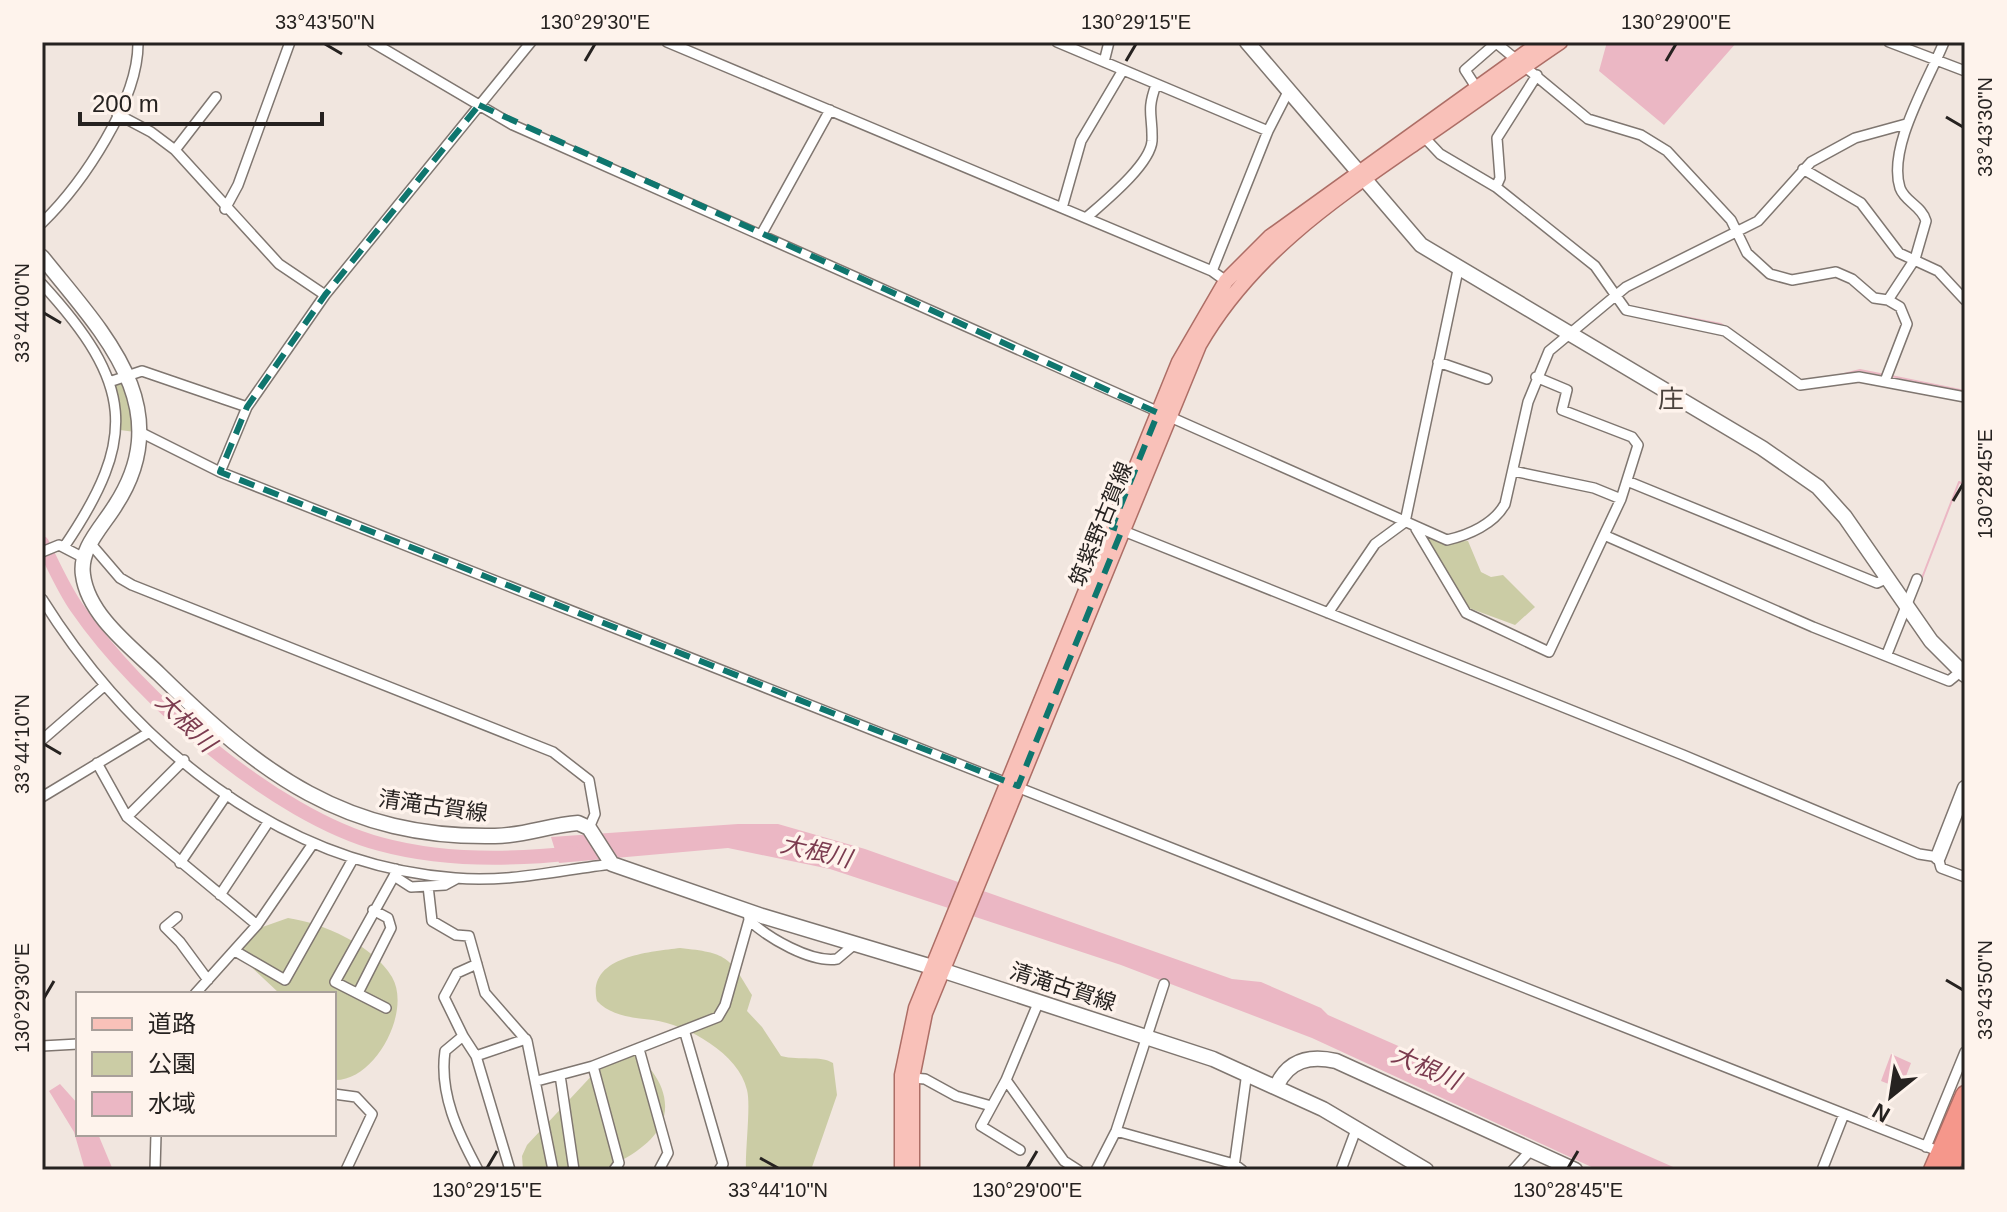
<svg xmlns="http://www.w3.org/2000/svg" width="2007" height="1212" viewBox="0 0 2007 1212" font-family="Arial,'Noto Sans JP',sans-serif">
  <style>
    .green { fill: #cbcca5 }
    .water { fill: #ebb7c4 }
    .lines { fill: none; stroke-linecap: round; stroke-linejoin: round }
    .stream { stroke: #ebb7c4; stroke-width: 2 }
    .river { stroke: #ebb7c4; stroke-width: 14 }
    .street-casing { stroke: #7f7670; stroke-width: 12 }
    .secondary-casing { stroke: #7f7670; stroke-width: 17 }
    .primary-casing { stroke: #ad6e66; stroke-width: 17 }
    .highway-casing { stroke: #ad6e66; stroke-width: 21 }
    .street { stroke: #fff; stroke-width: 9 }
    .secondary { stroke: #fff; stroke-width: 14 }
    .primary { stroke: #f9c1b9; stroke-width: 14 }
    .highway { stroke: #f5978b; stroke-width: 18 }
    .marked { fill: none; stroke: #0f766e; stroke-width: 6; stroke-dasharray: 16 10; stroke-linejoin: round }
    .ticks { fill: none; stroke: #262220; stroke-width: 3 }
    .labels { text-anchor: middle; dominant-baseline: central; stroke-width: 7; stroke-linejoin: round; paint-order: stroke }
    .street-label { font-size: 22px; fill: #262220; stroke: #fef3ec }
    .water-label { font-size: 24px; font-style: italic; fill: #7b3b4f; stroke: #fef3ec }
    .quarter-label { font-size: 26px; fill: #4b433d; stroke: #fef3ec }
    .neatline { fill: none; stroke: #262220; stroke-width: 3 }
    .ticks-label { font-size: 20px; text-anchor: middle; fill: #262220 }
  </style>
  <rect width="100%" height="100%" fill="#f1e6df"/>
  <path class="green" d="M 124,378 L 135,432 L 120,430 L 112,385 Z
    M 1426,537 L 1443,542 L 1468,541 L 1481,572 L 1491,577 L 1503,575 L 1535,607 L 1515,625 L 1469,608 L 1425,540 Z
    M 288,918 C 323,923 373,945 392,977 C 412,1011 375,1082 334,1080 L 334,994 L 280,994 L 246,962 L 240,948 L 251,931 Z
    M 680,948 C 727,953 729,956 752,995 L 747,1011 L 762,1027 L 781,1056 C 800,1061 820,1055 833,1063 L 837,1095 L 811,1170 L 746,1170 C 745,1150 751,1105 747,1090 C 739,1054 688,1025 653,1020 C 634,1018 611,1016 597,1001 C 586,956 650,952 680,948 Z
    M 625,1050 C 651,1061 675,1095 661,1125 C 651,1145 624,1161 603,1169 C 581,1176 547,1170 523,1170 L 522,1156 L 527,1145 L 611,1055 Z"/>
  <path class="water" d="M 1607,42 L 1737,42 L 1664,125 L 1599,71 Z
    M 738,824 L 778,824 L 865,849 L 1232,979 L 1261,982 L 1321,1008 L 1328,1015 L 1680,1170 L 1598,1170 L 1312,1038 L 1121,965 L 830,869 L 728,848 L 559,863 L 551,837 Z
    M 1891,1054 L 1911,1063 L 1901,1089 L 1881,1081 Z
    M 60,1084 L 78,1104 L 78,1134 L 98,1134 L 113,1170 L 85,1170 L 74,1132 L 49,1091 Z"/>
  <g class="lines">
    <path class="stream" d="M 1638,308 L 1721,324 L 1758,349
      M 1840,375 L 1860,370 L 1885,375
      M 1891,376 L 1965,391
      M 1922,578 L 1959,482 L 1965,485"/>
    <path class="river" d="M 42,543 C 53,564 63,588 77,608 C 138,697 275,816 380,844 C 442,861 512,860 574,853"/>
    <g class="street-casing">
      <path id="street" d="M 372,42 L 513,125 L 1447,540 C 1469,535 1494,524 1505,504 L 1528,402 L 1549,351 L 1626,287 L 1758,221 L 1811,162 L 1855,138 L 1906,124
        M 667,42 L 1212,271 L 1226,281
        M 1057,42 L 1268,131
        M 1495,42 L 1588,119 L 1641,135 L 1667,151 L 1731,220 L 1747,253 L 1770,274 L 1792,280 L 1836,272 L 1852,279 L 1874,298 L 1888,300
        M 1889,42 L 1965,71
        M 1104,62 L 1109,42
        M 1476,87 L 1465,70 L 1496,43
        M 117,114 L 151,132 L 175,150 L 279,264 L 325,295
        M 1424,137 L 1440,154 L 1496,187 L 1595,266 L 1626,310 L 1725,331 L 1800,385 L 1859,377 L 1965,397
        M 175,150 L 216,97
        M 1803,169 L 1861,203 L 1899,253 L 1938,271 L 1965,300
        M 1496,187 L 1500,178 L 1497,138 L 1537,75
        M 1062,208 L 1081,141 L 1123,70
        M 225,209 L 238,185 L 290,42
        M 1086,218 C 1104,202 1150,165 1152,141 C 1153,115 1146,112 1156,85
        M 42,223 C 83,183 139,100 138,42
        M 761,235 L 830,110
        M 1212,271 L 1268,131 L 1289,90
        M 42,284 C 133,383 139,437 64,547
        M 1438,362 L 1487,379
        M 1885,381 L 1907,324 L 1900,307 L 1888,300 L 1915,259 L 1926,221 C 1922,206 1905,202 1900,188 C 1887,147 1929,80 1944,42
        M 109,382 L 142,371 L 247,407
        M 140,432 L 220,472 L 1933,1149
        M 1513,471 L 1594,488 L 1621,499
        M 220,472 L 247,407 L 325,295 L 531,42
        M 1627,481 L 1877,583 L 1888,578
        M 1416,529 L 1466,613 L 1549,652 L 1621,499 L 1638,445 L 1632,437 L 1562,410 L 1567,390 L 1536,377
        M 1121,530 L 1683,755 L 1919,854 L 1938,857 L 1941,868 L 1965,877
        M 1604,535 L 1813,627 L 1949,681 L 1960,672
        M 90,543 L 120,578 L 132,585 L 553,752 L 589,780 L 595,814 L 589,828
        M 42,552 L 59,545 L 84,558
        M 42,599 C 133,744 279,865 455,878 C 507,883 560,870 612,864
        M 1328,613 L 1375,544 L 1405,522 L 1458,270
        M 1887,654 L 1917,579
        M 42,740 L 104,686
        M 97,763 L 127,817 L 257,925
        M 42,797 L 148,733
        M 127,817 L 184,760
        M 180,863 L 227,794
        M 396,869 L 394,876 L 411,887 L 428,886 L 432,921 L 456,935 L 469,936 L 485,993 L 527,1041 L 553,1170
        M 428,886 L 445,885 L 456,879
        M 220,895 L 269,821
        M 177,917 L 165,927 L 180,942 L 208,980
        M 749,920 C 768,938 811,963 837,959 L 856,943
        M 235,951 L 285,980 L 353,859
        M 477,964 L 457,973 L 444,997 L 463,1036 L 445,1051 C 439,1094 458,1133 478,1170
        M 358,993 L 391,928 L 388,918 L 373,910
        M 195,994 L 257,925 L 312,845
        M 1039,1001 L 1006,1080 L 1064,1161 L 1078,1170
        M 386,1008 L 335,982 L 394,876
        M 685,1033 L 723,1164 L 719,1170
        M 463,1036 L 476,1056 L 510,1170
        M 42,1046 L 78,1044
        M 639,1049 L 668,1153 L 659,1170
        M 476,1056 L 526,1039
        M 560,1075 L 574,1170
        M 912,1078 L 925,1079 L 956,1096 L 991,1106
        M 1006,1080 L 981,1126 L 1020,1150
        M 537,1081 L 593,1066
        M 334,1094 L 356,1097 L 372,1114 L 346,1170
        M 1116,1131 L 1234,1164 L 1242,1170
        M 1926,1147 L 1965,1052
        M 1234,1167 L 1247,1072
        M 155,1170 L 156,1134
        M 614,1170 L 619,1163 L 593,1066 L 718,1017 L 725,1005 L 749,920 L 748,911
        M 1096,1170 L 1116,1131 L 1164,984
        M 1341,1170 L 1357,1127
        M 1513,1170 L 1531,1150
        M 1822,1170 L 1844,1114"/>
    </g>
    <g class="secondary-casing">
      <path id="secondary" d="M 1247,42 L 1421,245 L 1762,448 L 1818,487 L 1845,517 L 1931,641 L 1965,675
        M 42,257 C 101,331 180,407 115,506 C 102,527 79,549 83,575 C 88,615 131,647 159,674 C 260,773 345,839 495,836 C 523,836 550,825 578,823 L 589,828 L 612,864 L 762,916 L 932,967 L 1213,1059 L 1323,1109 L 1426,1170
        M 1938,857 L 1965,788
        M 1277,1085 C 1289,1060 1310,1055 1336,1061 L 1575,1170"/>
    </g>
    <g class="primary-casing">
      <path id="primary" d="M 902,1170 L 902,1075 L 916,1008 L 1179,362 L 1226,281 L 1270,237 L 1541,42
        M 912,1170 L 912,1078 L 925,1013 L 1199,345 C 1251,255 1331,201 1415,143 C 1464,110 1511,75 1560,42"/>
    </g>
    <g class="highway-casing">
      <path id="highway" d="M 1933,1170 L 1965,1095
        M 1949,1170 L 1965,1132"/>
    </g>
    <use href="#street" class="street"/>
    <use href="#secondary" class="secondary"/>
    <use href="#primary" class="primary"/>
    <use href="#highway" class="highway"/>
  </g>
  <path class="marked" d="M 479,105 L 1158,413 L 1112,527 L 1122,530 L 1018,786 L 220,472 L 247,407 L 325,295 Z"/>
  <path class="ticks" d="M 325,44 L 342,54M 585,61 L 595,44M 1126,61 L 1136,44M 1666,61 L 1676,44M 1946,117 L 1963,127M 44,313 L 61,323M 1953,501 L 1963,484M 44,744 L 61,754M 1946,980 L 1963,990M 44,998 L 54,981M 760,1158 L 778,1168M 487,1168 L 497,1151M 1027,1168 L 1037,1151M 1568,1168 L 1578,1151"/>
  <g class="labels">
    <g class="street-label">
      <text transform="translate(1101 524) rotate(-68)">筑紫野古賀線</text>
      <text transform="translate(433 806) rotate(8)">清滝古賀線</text>
      <text transform="translate(1063 987) rotate(18)">清滝古賀線</text>
    </g>
    <g class="water-label">
      <text transform="translate(186 722) rotate(44)">大根川</text>
      <text transform="translate(816 851) rotate(13)">大根川</text>
      <text transform="translate(1426 1067) rotate(24)">大根川</text>
    </g>
    <g class="quarter-label">
      <text x="1671" y="399">庄</text>
    </g>
  </g>
  <rect width="2007" height="1212" fill="none" stroke="#fef3ec" stroke-width="88"/>
  <rect x="76" y="992" width="260" height="144" fill="#fef3ec" stroke="#a89f9a" stroke-width="2"/>
  <rect x="92" y="1018" width="40" height="12" fill="#f9c1b9" stroke="#a89f9a" stroke-width="2"/>
  <text x="148" y="1032" font-size="24" fill="#262220">道路</text>
  <rect x="92" y="1052" width="40" height="24" fill="#cbcca5" stroke="#a89f9a" stroke-width="2"/>
  <text x="148" y="1072" font-size="24" fill="#262220">公園</text>
  <rect x="92" y="1092" width="40" height="24" fill="#ebb7c4" stroke="#a89f9a" stroke-width="2"/>
  <text x="148" y="1112" font-size="24" fill="#262220">水域</text>
  <g transform="translate(1891 1096) rotate(210)" stroke="#fef3ec" stroke-width="6" paint-order="stroke">
  <path d="M0-6L14 30L0 20L-14 30Z" fill="#262220"/>
  <text y="-12" font-size="22" font-weight="bold" text-anchor="middle" fill="#262220">N</text>
  </g>
  <path d="M80 112v12h242v-12" fill="none" stroke="#262220" stroke-width="4"/>
  <text x="92" y="112" font-size="24" fill="#262220" stroke="#fef3ec" stroke-width="6" paint-order="stroke">200 m</text>
  <rect x="44" y="44" width="1919" height="1124" class="neatline"/>
  <g class="ticks-label">
    <text x="325" y="29">33°43'50"N</text>
    <text x="595" y="29">130°29'30"E</text>
    <text x="1136" y="29">130°29'15"E</text>
    <text x="1676" y="29">130°29'00"E</text>
    <text transform="translate(1985 127) rotate(-90)" y="7">33°43'30"N</text>
    <text transform="translate(22 313) rotate(-90)" y="7">33°44'00"N</text>
    <text transform="translate(1985 484) rotate(-90)" y="7">130°28'45"E</text>
    <text transform="translate(22 744) rotate(-90)" y="7">33°44'10"N</text>
    <text transform="translate(1985 990) rotate(-90)" y="7">33°43'50"N</text>
    <text transform="translate(22 998) rotate(-90)" y="7">130°29'30"E</text>
    <text x="487" y="1197">130°29'15"E</text>
    <text x="778" y="1197">33°44'10"N</text>
    <text x="1027" y="1197">130°29'00"E</text>
    <text x="1568" y="1197">130°28'45"E</text>
  </g>
</svg>
